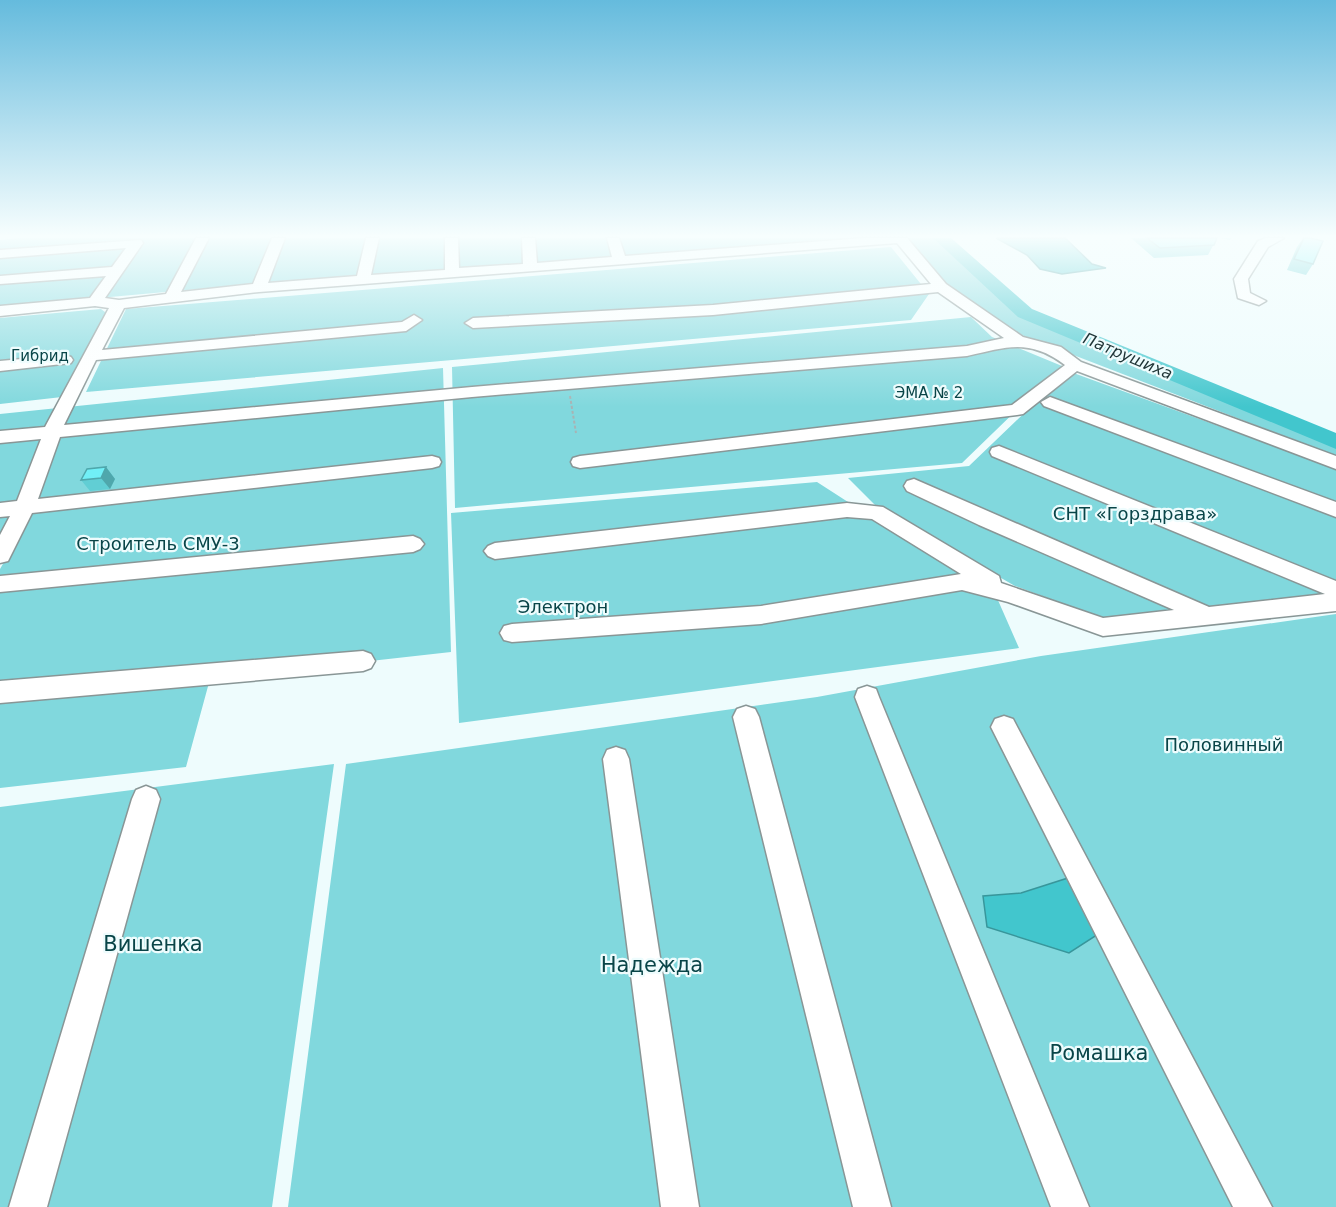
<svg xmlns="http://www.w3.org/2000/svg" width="1336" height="1207" viewBox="0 0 1336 1207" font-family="'DejaVu Sans',sans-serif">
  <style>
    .green { fill: #81d8dd }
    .water { fill: #42c6cd; stroke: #38969b; stroke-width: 1.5 }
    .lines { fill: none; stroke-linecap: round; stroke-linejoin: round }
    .river { fill: #42c6cd; fill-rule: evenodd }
    .minor-casing { stroke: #899696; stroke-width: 3 }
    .path { stroke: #a8b3b4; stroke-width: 2; stroke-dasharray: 3 2; stroke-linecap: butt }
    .minor { fill: #fff; fill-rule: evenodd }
    .wall { fill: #61ced4 }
    .shaded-wall { fill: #4fa7ac }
    .building { fill: #71eff6; stroke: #4fa7ac; stroke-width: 1.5 }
    .labels { text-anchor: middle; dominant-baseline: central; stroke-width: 4.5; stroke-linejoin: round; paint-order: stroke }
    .far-park-label { font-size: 15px; fill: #094548; stroke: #eefcfd }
    .far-water-label { font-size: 16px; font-style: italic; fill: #1e3436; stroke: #eefcfd }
    .park-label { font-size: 18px; fill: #094548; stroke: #eefcfd }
    .near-park-label { font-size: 21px; fill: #094548; stroke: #eefcfd }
  </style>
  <rect width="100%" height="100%" fill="#eefcfd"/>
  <path class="green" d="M 20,238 L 884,238 L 298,280 L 0,307 L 0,240 Z
    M 904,238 L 935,238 L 1020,315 L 1336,445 L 1336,456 L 1024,336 L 949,288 Z
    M 891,247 L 929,294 L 911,320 L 86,392 L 126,309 Z
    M 101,309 L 109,315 L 62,397 L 0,404 L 0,318 Z
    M 971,317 L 992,337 L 1062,366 L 962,463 L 455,508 L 452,367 Z
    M 443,368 L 451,652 L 210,679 L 186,767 L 0,788 L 0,569 L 8,555 L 0,556 L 0,414 Z
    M 1068,371 L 1336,469 L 1336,602 L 1134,630 L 1015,586 L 876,506 L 848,478 L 969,466 Z
    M 817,482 L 997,598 L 1019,648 L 459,723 L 451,513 Z
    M 1336,614 L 1336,1207 L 288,1207 L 346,764 L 817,697 L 1041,656 Z
    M 334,764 L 272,1207 L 0,1207 L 0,807 Z"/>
  <path class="water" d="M 996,238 L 1065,238 L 1092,264 L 1106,268 L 1062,274 L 1040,269 L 1027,255 Z
    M 1068,878 L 1103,931 L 1069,953 L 987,927 L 983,896 L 1021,893 Z"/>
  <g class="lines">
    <path class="river" d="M 933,238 L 951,238 L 1032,309 L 1336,433 L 1336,449 L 1018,317 Z"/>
    <g class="minor-casing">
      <path id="minor" d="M 196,238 L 209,238 L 181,292 L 253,284 L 272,238 L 285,238 L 268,283 L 357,276 L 366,238 L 379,238 L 371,275 L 445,270 L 445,238 L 458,238 L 459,268 L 523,264 L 522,238 L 535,238 L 537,263 L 612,257 L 607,238 L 619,238 L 625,256 L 864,238 L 907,238 L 946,284 L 1023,337 L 1061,347 L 1081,362 L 1336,456 L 1336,469 L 1077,371 L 1023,414 L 1017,415 L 580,468 L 573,466 L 571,462 L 573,458 L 580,456 L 1012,405 L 1065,365 C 1029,338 1007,347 967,356 L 472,397 L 60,437 L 38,499 L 432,456 L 439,458 L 441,462 L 439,466 L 432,468 L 32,513 L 8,561 L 0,563 L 0,535 L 10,516 L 0,517 L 0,503 L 17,501 L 41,439 L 0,443 L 0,431 L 45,427 L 109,308 L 95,306 L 0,316 L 0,306 L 90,298 L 106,276 L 0,284 L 0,276 L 112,267 L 126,248 L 0,258 L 0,250 L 141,240 L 143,243 L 105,298 L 119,300 L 166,294 ZM 897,243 L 931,284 L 713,305 L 473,318 L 465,323 L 473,328 L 713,315 L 938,292 L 1004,338 L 967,346 L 472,387 L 64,425 L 96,360 L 406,331 L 422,320 L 414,315 L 402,322 L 102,350 L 124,308 L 259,292 Z
        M 1266,238 L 1284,238 L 1268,247 L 1248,279 L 1250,293 L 1266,301 L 1259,305 L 1238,298 L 1234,279 L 1258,241 Z
        M 65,355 L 71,357 L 73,360 L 71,363 L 0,371 L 0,361 Z
        M 1050,397 L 1336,502 L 1336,517 L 1044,406 L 1041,402 Z
        M 999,446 L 1336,581 L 1336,611 L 1103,636 L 1008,602 L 962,590 L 761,624 L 512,642 L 504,640 L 500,633 L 504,626 L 512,624 L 761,606 L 961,574 L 872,519 L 847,517 L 495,559 L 488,556 L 484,551 L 488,546 L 495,543 L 847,503 L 883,507 L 999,576 L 1001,583 L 1103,618 L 1174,610 L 979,525 L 907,491 L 904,486 L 907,481 L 914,479 L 1209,607 L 1325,594 L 992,456 L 990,452 L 992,448 Z
        M 413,536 L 420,539 L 424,544 L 420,549 L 413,552 L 0,592 L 0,576 Z
        M 363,651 L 371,654 L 375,661 L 371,668 L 363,671 L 0,703 L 0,681 Z
        M 867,686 L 876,689 L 879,697 L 1089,1207 L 1051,1207 L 855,697 L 858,689 Z
        M 746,706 L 755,709 L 759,717 L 891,1207 L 853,1207 L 733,717 L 737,709 Z
        M 1004,716 L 1013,719 L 1272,1207 L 1233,1207 L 991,727 L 995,719 Z
        M 616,747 L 625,750 L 629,759 L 699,1207 L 661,1207 L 603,759 L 607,750 Z
        M 146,786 L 156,790 L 160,799 L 47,1207 L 9,1207 L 132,799 L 136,790 Z"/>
    </g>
    <path class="path" d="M 570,396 L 576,433"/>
    <use href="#minor" class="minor"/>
  </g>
  <path class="wall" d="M 1131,238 L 1217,238 L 1208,255 L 1154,258 Z
    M 1220,238 L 1231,238 L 1230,240 Z
    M 1303,238 L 1313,264 L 1306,275 L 1287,270 L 1297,247 Z
    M 106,467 L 115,479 L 110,489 L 90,491 L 81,480 Z"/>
  <path class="shaded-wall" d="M 106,467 L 115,479 L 110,489 L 101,478 Z"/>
  <path class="building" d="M 1147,238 L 1217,238 L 1214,245 L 1160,248 Z
    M 1304,238 L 1310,238 L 1323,241 L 1313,264 L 1294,259 Z
    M 106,467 L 101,478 L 81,480 L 87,469 Z"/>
  <linearGradient id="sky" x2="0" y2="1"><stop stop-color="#65bbdd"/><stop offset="0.58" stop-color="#f7fefe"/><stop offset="1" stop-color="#f7fefe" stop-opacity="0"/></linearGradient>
  <rect width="1336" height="407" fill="url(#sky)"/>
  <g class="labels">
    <g class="far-park-label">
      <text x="40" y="356">Гибрид</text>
      <text x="929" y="393">ЭМА № 2</text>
    </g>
    <g class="far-water-label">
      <text transform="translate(1128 356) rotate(23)">Патрушиха</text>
    </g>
    <g class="park-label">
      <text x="1135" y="513">СНТ «Горздрава»</text>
      <text x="158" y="543">Строитель СМУ-3</text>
      <text x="563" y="606">Электрон</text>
      <text x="1224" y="744">Половинный</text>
    </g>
    <g class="near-park-label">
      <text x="153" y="944">Вишенка</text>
      <text x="652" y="965">Надежда</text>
      <text x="1099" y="1053">Ромашка</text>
    </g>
  </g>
</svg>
